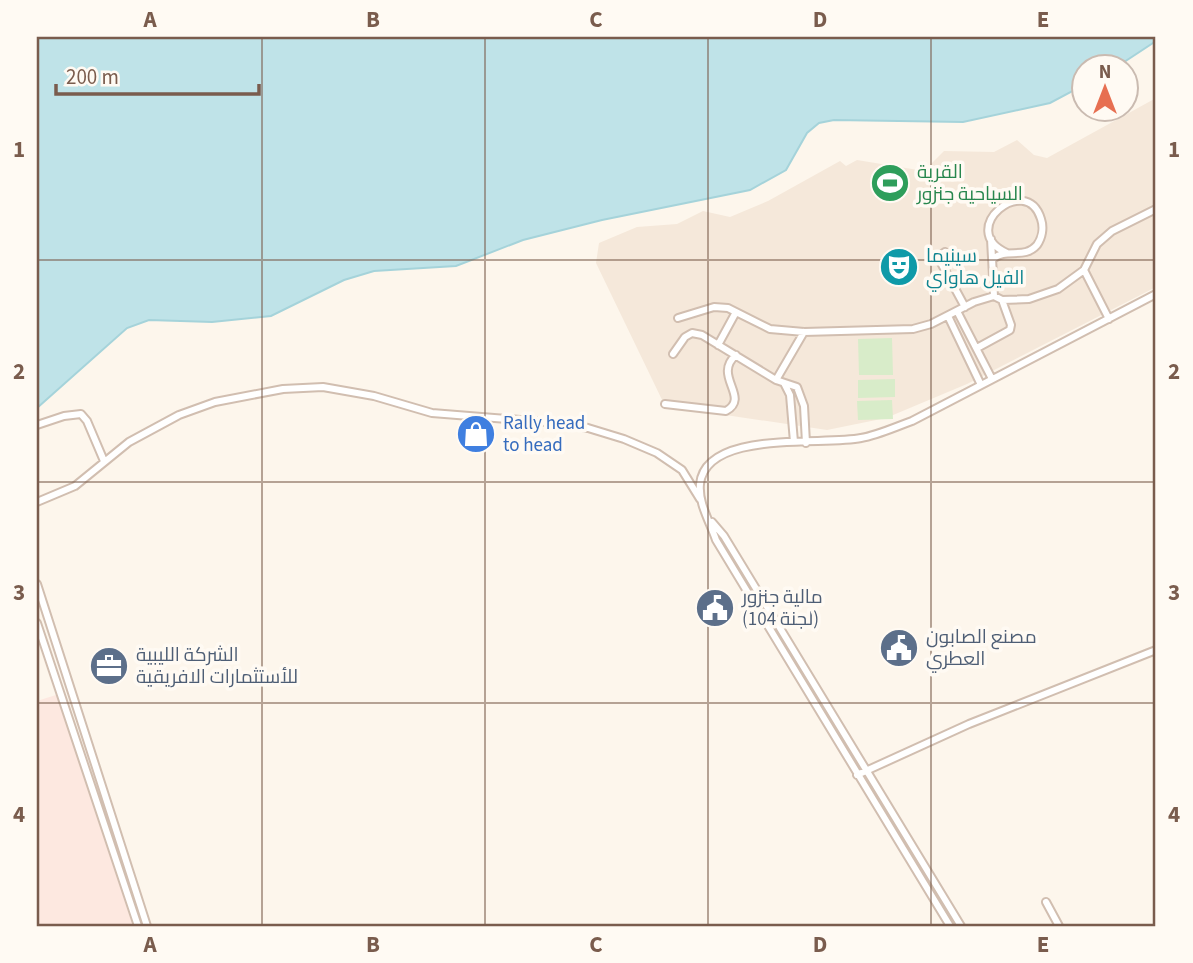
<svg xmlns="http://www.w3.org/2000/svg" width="1193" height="963" viewBox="0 0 1193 963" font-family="'Source Sans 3',Cairo,sans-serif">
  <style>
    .residential { fill: #f5e8da }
    .commercial { fill: #fde8e0 }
    .green { fill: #d8ecc9 }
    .water { fill: #bfe3e8; stroke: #a5d3da; stroke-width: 2 }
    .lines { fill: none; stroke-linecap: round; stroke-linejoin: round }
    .street-casing { stroke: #d1beb0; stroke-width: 10 }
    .street { stroke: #fff; stroke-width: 6 }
    .grid { fill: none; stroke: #7a5c4d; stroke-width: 2; stroke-opacity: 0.55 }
    .labels { text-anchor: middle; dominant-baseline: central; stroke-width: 7; stroke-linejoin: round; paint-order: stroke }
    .leisure-label { font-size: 19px; fill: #27864d; stroke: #fffaf3; text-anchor: start }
    .culture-label { font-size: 19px; fill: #0d838f; stroke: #fffaf3; text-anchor: start }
    .shop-label { font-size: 19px; fill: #366cbe; stroke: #fffaf3; text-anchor: start }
    .service-label { font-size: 19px; fill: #4e5e75; stroke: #fffaf3; text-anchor: start }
    .neatline { fill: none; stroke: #7a5c4d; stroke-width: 2.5 }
    .grid-label { font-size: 23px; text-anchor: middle; font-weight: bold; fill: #7a5c4d }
  </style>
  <rect width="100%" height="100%" fill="#fdf6ec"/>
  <path class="residential" d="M 1156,98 L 1156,287 L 967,384 L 886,418 L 827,430 L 665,406 L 596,263 L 599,243 L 637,227 L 677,224 L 703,211 L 730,217 L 768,201 L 840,161 L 846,166 L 857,160 L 924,171 L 944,151 L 994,152 L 1017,140 L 1034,155 L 1047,158 Z"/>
  <path class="commercial" d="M 59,694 L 135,926 L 39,926 L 37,920 L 37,701 Z"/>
  <path class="green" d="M 892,338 L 893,375 L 859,375 L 858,339 Z
    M 895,379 L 895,397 L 858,398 L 858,380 Z
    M 892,400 L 893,419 L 858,420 L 857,401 Z"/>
  <path class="water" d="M 37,37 L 1156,37 L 1156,41 L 1118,66 L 1084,66 L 1084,85 L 1050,103 L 963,122 L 834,120 L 819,123 L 807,133 L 786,170 L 750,190 L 602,220 L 523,240 L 456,266 L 374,271 L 344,280 L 271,316 L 212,322 L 149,320 L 127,328 L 37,408 Z"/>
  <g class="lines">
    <g class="street-casing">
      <path id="street" d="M 991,239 L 994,296
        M 945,252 L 941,255 L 940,261 L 965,307
        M 993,259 C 1006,247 1024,260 1037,245 C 1042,238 1044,228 1041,219 C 1026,171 955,230 1007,253
        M 957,311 L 992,379
        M 948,316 L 981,385
        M 678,318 L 714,307 L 728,308 L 770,329 L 804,332 L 913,329 L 931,324 L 974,302 L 994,296 L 1002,300 L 1029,299 L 1058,289 L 1084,270
        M 1109,319 L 1084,270 L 1097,244 L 1112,231 L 1156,209
        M 718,345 L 736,312
        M 977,348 L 1010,330 L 1011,325 L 1002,300
        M 673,354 L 685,337 L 692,333 L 702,335 L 776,380 L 797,387 L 804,406 L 806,443
        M 776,380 L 804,332
        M 784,383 L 790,395 L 794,442
        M 665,404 L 726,411 C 751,397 712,376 736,355
        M 37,425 L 64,416 L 81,414 L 87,421 L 104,461
        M 37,502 L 75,486 L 129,442 L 179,415 L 215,402 L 283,389 L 323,387 L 374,396 L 432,413 L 559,423 L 588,428 L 624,439 L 657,453 L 682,470 L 700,499
        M 712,522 L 724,536 L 961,926
        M 37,584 L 147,926
        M 37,623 L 138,926
        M 857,775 L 969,724 L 1156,650
        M 1046,902 L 1059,926
        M 950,926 L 716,540 C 710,522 698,503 700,484 C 706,429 823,446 861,438 C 878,435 895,427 912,421 L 1156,294"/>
    </g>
    <use href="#street" class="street"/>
  </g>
  <path class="grid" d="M 262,37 L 262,926M 485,37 L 485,926M 708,37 L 708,926M 931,37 L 931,926M 37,260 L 1156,260M 37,482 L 1156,482M 37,703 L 1156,703"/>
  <defs>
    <g id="stadium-disc" transform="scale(2.0125)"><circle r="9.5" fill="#2e9e5b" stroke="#fffaf3"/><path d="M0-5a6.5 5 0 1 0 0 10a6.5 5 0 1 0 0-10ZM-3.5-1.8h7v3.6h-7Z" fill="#fff"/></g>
    <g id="theatre-disc" transform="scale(2.0125)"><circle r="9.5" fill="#0f9aa8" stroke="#fffaf3"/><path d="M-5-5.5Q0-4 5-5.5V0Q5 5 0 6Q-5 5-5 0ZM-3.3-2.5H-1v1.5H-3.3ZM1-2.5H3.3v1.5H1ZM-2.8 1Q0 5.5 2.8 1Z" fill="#fff"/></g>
    <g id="shop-disc" transform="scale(2.0125)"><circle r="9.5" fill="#3f7fe0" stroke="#fffaf3"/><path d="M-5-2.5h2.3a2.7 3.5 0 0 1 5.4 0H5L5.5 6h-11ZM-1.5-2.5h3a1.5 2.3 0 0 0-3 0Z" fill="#fff"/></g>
    <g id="civic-disc" transform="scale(2.0125)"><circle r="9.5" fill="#5c6f8a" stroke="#fffaf3"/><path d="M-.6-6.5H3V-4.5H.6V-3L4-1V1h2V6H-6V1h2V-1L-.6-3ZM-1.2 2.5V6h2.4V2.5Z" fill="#fff"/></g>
    <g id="office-disc" transform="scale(2.0125)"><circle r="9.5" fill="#5c6f8a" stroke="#fffaf3"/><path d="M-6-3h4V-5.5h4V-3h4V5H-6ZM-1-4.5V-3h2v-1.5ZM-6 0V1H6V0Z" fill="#fff"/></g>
  </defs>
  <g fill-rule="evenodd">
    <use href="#stadium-disc" x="890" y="183"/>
    <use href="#theatre-disc" x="899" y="267"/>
    <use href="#shop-disc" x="476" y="434"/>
    <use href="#civic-disc" x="715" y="608"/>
    <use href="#civic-disc" x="899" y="648"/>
    <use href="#office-disc" x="109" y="666"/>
  </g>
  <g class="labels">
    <g class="leisure-label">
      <text x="917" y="172">القرية<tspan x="917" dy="22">السياحية جنزور</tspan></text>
    </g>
    <g class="culture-label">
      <text x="926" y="256">سينيما<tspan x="926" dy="22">الفيل هاواي</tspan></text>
    </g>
    <g class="shop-label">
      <text x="503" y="423">Rally head<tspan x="503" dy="22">to head</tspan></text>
    </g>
    <g class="service-label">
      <text x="742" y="597">مالية جنزور<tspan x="742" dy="22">(لجنة 104)</tspan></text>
      <text x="926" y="637">مصنع الصابون<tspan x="926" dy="22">العطري</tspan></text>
      <text x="136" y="655">الشركة الليبية<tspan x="136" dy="22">للأستثمارات الافريقية</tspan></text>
    </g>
  </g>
  <rect width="1193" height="963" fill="none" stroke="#fffaf3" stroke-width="77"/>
  <g transform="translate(1105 88)"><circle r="33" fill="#fffaf3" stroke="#cabbb1" stroke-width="2"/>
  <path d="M0-5L12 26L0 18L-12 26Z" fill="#e76f51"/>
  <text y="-10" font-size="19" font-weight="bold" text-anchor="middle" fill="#7a5c4d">N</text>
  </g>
  <path d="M56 84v10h203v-10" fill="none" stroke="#7a5c4d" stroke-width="3.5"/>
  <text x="66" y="84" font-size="21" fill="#7a5c4d" stroke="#fffaf3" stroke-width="5" paint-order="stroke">200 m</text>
  <rect x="38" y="38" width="1116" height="887" class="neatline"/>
  <g class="grid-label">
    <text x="150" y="27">A</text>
    <text x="373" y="27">B</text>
    <text x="596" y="27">C</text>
    <text x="820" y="27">D</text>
    <text x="1043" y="27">E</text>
    <text x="19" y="157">1</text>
    <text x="1174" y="157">1</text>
    <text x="19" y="379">2</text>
    <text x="1174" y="379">2</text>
    <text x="19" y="600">3</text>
    <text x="1174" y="600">3</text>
    <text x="19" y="822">4</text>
    <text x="1174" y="822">4</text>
    <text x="150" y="952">A</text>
    <text x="373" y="952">B</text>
    <text x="596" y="952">C</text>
    <text x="820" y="952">D</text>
    <text x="1043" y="952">E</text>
  </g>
</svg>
